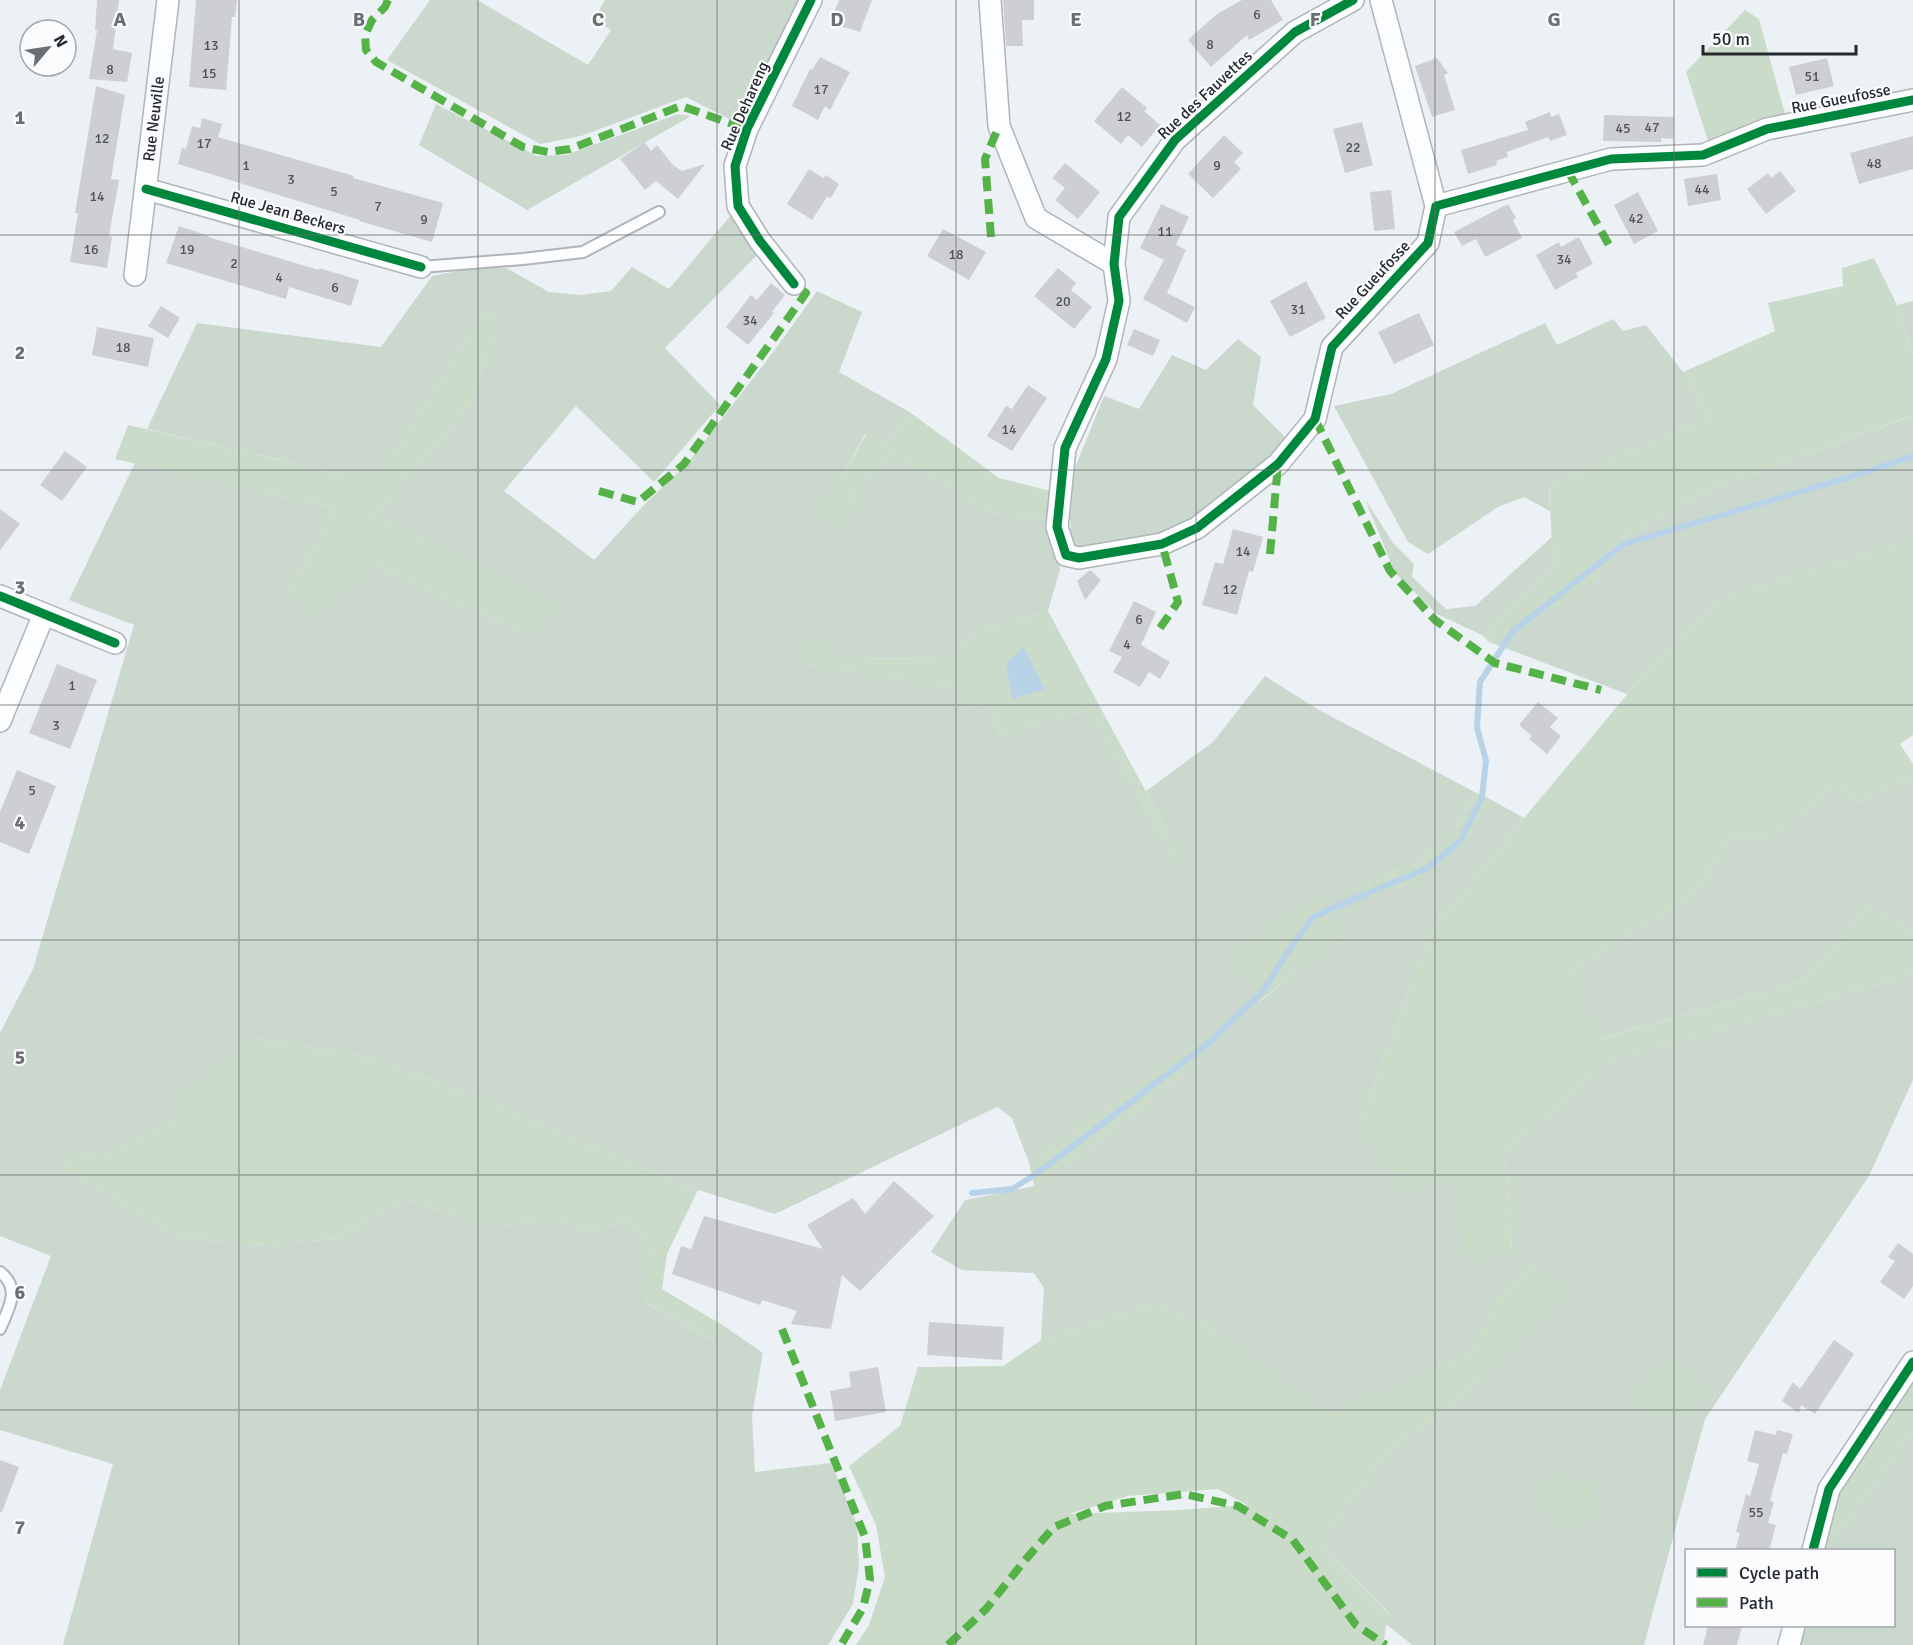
<svg xmlns="http://www.w3.org/2000/svg" width="1913" height="1645" viewBox="0 0 1913 1645" font-family="Signika,sans-serif">
  <style>
    .green { fill: #cbd8cd; fill-rule: evenodd }
    .forest { fill: #cadbca; fill-rule: evenodd }
    .water { fill: #b8d3e8 }
    .lines { fill: none; stroke-linecap: round; stroke-linejoin: round }
    .stream { stroke: #b8d3e8; stroke-width: 6 }
    .building { fill: #cecfd3 }
    .lane-casing { stroke: #b1b4b8; stroke-width: 14 }
    .street-casing { stroke: #b1b4b8; stroke-width: 24 }
    .lane { stroke: #fcfdfe; stroke-width: 10 }
    .street { stroke: #fcfdfe; stroke-width: 21 }
    .quiet { stroke: #55b246; stroke-width: 8; stroke-dasharray: 15 8; stroke-linecap: butt }
    .cycleway-casing { stroke: #fbfcfe; stroke-width: 13 }
    .cycleway { stroke: #00873e; stroke-width: 9 }
    .grid { fill: none; stroke: #6b6e73; stroke-width: 1.5; stroke-opacity: 0.55 }
    .labels { text-anchor: middle; dominant-baseline: central; stroke-width: 4.5; stroke-linejoin: round; paint-order: stroke }
    .number-label { font-size: 14px; fill: #4f5256 }
    .street-label { font-size: 16px; fill: #25282c; stroke: #fbfcfe }
    .grid-label { font-size: 20px; text-anchor: middle; font-weight: bold; fill: #6b6e73; stroke: #fbfcfe; stroke-width: 4.5; stroke-linejoin: round; paint-order: stroke }
  </style>
  <rect width="100%" height="100%" fill="#ecf1f6"/>
  <path class="green" d="M 430,0 L 477,0 L 588,65 L 611,30 L 594,19 L 605,0 L 801,0 L 741,125 L 686,97 L 581,136 L 540,144 L 387,60 Z
    M 436,104 L 537,156 L 566,155 L 678,114 L 691,116 L 527,210 L 419,145 Z
    M 732,214 L 759,253 L 665,348 L 720,405 L 654,482 L 576,406 L 504,491 L 594,560 L 644,505 L 687,464 L 777,347 L 817,291 L 862,312 L 839,372 L 911,413 L 886,444 L 865,434 L 842,477 L 816,507 L 831,527 L 857,508 L 852,491 L 891,454 L 989,513 L 1049,520 L 1060,569 L 1048,611 L 982,627 L 946,658 L 840,659 L 801,664 L 959,689 L 988,705 L 999,736 L 1089,710 L 1177,867 L 1187,868 L 1146,791 L 1213,742 L 1265,676 L 1319,710 L 1473,791 L 1456,827 L 1415,864 L 1367,881 L 1372,896 L 1463,843 L 1490,799 L 1524,818 L 1430,931 L 1360,1122 L 1456,1175 L 1512,1251 L 1506,1153 L 1610,1062 L 1913,975 L 1913,1080 L 1869,1176 L 1705,1419 L 1644,1645 L 1412,1645 L 1386,1624 L 1388,1612 L 1320,1545 L 1384,1457 L 1478,1384 L 1571,1287 L 1533,1265 L 1497,1297 L 1469,1354 L 1327,1415 L 1207,1324 L 1153,1302 L 1041,1340 L 1044,1288 L 1034,1273 L 962,1270 L 931,1252 L 965,1200 L 1034,1186 L 1070,1165 L 1204,1058 L 1201,1039 L 1029,1163 L 1012,1118 L 997,1107 L 775,1214 L 698,1190 L 485,1100 L 375,1058 L 254,1038 L 180,1118 L 103,1157 L 70,1150 L 64,1168 L 176,1237 L 255,1245 L 337,1239 L 407,1200 L 494,1228 L 553,1218 L 586,1233 L 627,1222 L 651,1251 L 645,1303 L 711,1340 L 724,1326 L 763,1353 L 752,1416 L 755,1472 L 831,1463 L 857,1524 L 859,1566 L 853,1604 L 828,1645 L 63,1645 L 113,1464 L 0,1430 L 0,1390 L 51,1256 L 0,1236 L 0,1033 L 33,969 L 134,625 L 69,600 L 135,463 L 334,508 L 287,594 L 375,566 L 529,637 L 554,602 L 374,516 L 468,409 L 502,318 L 484,308 L 380,475 L 346,475 L 147,429 L 197,323 L 381,347 L 432,276 L 468,269 L 506,268 L 549,292 L 580,295 L 611,291 L 632,267 L 669,289 ZM 1343,934 L 1260,1002 L 1231,956 Z
    M 1913,301 L 1913,354 L 1897,305 Z
    M 1613,319 L 1623,331 L 1646,325 L 1683,372 L 1706,418 L 1549,485 L 1550,511 L 1524,497 L 1498,507 L 1428,554 L 1408,542 L 1334,406 L 1391,394 L 1545,323 L 1557,345 Z
    M 1238,339 L 1261,357 L 1253,405 L 1288,440 L 1194,521 L 1151,544 L 1072,549 L 1068,485 L 1104,396 L 1139,409 L 1172,355 L 1206,370 Z
    M 1909,417 L 1913,428 L 1913,539 L 1726,595 L 1654,662 L 1627,694 L 1489,642 L 1594,584 L 1627,535 L 1712,490 Z
    M 1365,499 L 1393,543 L 1414,564 L 1412,577 L 1446,609 L 1475,606 L 1552,537 L 1553,567 L 1482,635 L 1437,614 L 1395,573 Z
    M 1913,778 L 1913,930 L 1868,904 L 1805,980 L 1599,1039 L 1569,974 L 1700,891 L 1729,839 L 1774,838 L 1835,786 L 1861,803 Z
    M 1913,1433 L 1913,1645 L 1795,1645 L 1800,1626 L 1894,1626 L 1894,1550 L 1828,1550 Z"/>
  <path class="forest" d="M 1745,10 L 1759,19 L 1785,114 L 1709,144 L 1686,72 Z
    M 1874,258 L 1897,305 L 1913,354 L 1913,428 L 1908,417 L 1712,490 L 1627,535 L 1594,584 L 1489,642 L 1482,635 L 1553,567 L 1549,485 L 1706,418 L 1683,372 L 1775,331 L 1768,303 L 1843,286 L 1842,268 Z
    M 484,308 L 502,318 L 468,409 L 374,516 L 555,602 L 529,637 L 375,566 L 316,615 L 287,594 L 334,508 L 115,459 L 128,425 L 346,475 L 380,475 Z
    M 911,413 L 999,478 L 1050,491 L 1049,520 L 989,513 L 891,454 L 852,491 L 857,508 L 832,528 L 815,507 L 842,477 L 866,434 L 886,444 Z
    M 1913,539 L 1913,735 L 1900,744 L 1913,764 L 1913,778 L 1861,803 L 1835,786 L 1774,838 L 1729,839 L 1700,891 L 1569,974 L 1600,1039 L 1805,980 L 1868,904 L 1913,930 L 1913,975 L 1610,1062 L 1506,1153 L 1512,1251 L 1466,1261 L 1456,1175 L 1407,1196 L 1360,1122 L 1430,931 L 1654,662 L 1726,595 Z
    M 1048,611 L 1188,869 L 1177,867 L 1089,710 L 999,736 L 988,705 L 966,709 L 958,689 L 801,664 L 800,650 L 821,638 L 840,659 L 946,658 L 982,627 Z
    M 1473,791 L 1490,799 L 1463,843 L 1413,885 L 1372,896 L 1367,881 L 1415,864 L 1456,827 Z
    M 1319,898 L 1344,934 L 1259,1002 L 1231,956 L 1288,915 Z
    M 254,1038 L 375,1058 L 485,1100 L 698,1190 L 667,1254 L 662,1289 L 724,1326 L 711,1340 L 644,1302 L 651,1251 L 627,1222 L 586,1233 L 553,1218 L 494,1228 L 407,1200 L 337,1239 L 255,1245 L 176,1237 L 64,1168 L 70,1150 L 103,1157 L 180,1118 L 182,1093 Z
    M 1202,1038 L 1204,1058 L 1070,1165 L 1034,1186 L 1029,1163 Z
    M 1533,1265 L 1572,1287 L 1478,1384 L 1384,1457 L 1320,1545 L 1388,1613 L 1383,1645 L 856,1645 L 869,1625 L 885,1577 L 876,1525 L 849,1466 L 900,1426 L 918,1367 L 1003,1366 L 1041,1340 L 1153,1302 L 1207,1324 L 1328,1414 L 1469,1354 L 1497,1297 ZM 1218,1489 L 1247,1505 L 1180,1510 L 1069,1514 L 1128,1496 Z
    M 1678,1359 L 1708,1393 L 1688,1418 L 1651,1417 L 1634,1388 Z
    M 1913,1372 L 1913,1433 L 1828,1550 L 1822,1550 L 1844,1475 Z
    M 1553,1475 L 1593,1484 L 1587,1522 L 1560,1529 L 1534,1499 Z"/>
  <path class="water" d="M 1024,647 L 1045,689 L 1012,699 L 1006,663 Z"/>
  <g class="lines">
    <path class="stream" d="M 972,1193 L 1012,1189 L 1039,1172 L 1211,1041 L 1264,990 L 1283,959 L 1313,917 L 1370,892 L 1426,869 L 1460,841 L 1482,797 L 1486,761 L 1477,727 L 1480,682 L 1513,631 L 1624,544 L 1863,473 L 1913,456"/>
  </g>
  <path class="building" d="M 97,0 L 119,0 L 113,49 L 132,53 L 127,82 L 89,79 L 97,30 L 95,30 Z
    M 196,0 L 237,0 L 235,17 L 232,17 L 226,90 L 189,87 Z
    M 839,0 L 872,0 L 860,32 L 830,23 Z
    M 1003,0 L 1034,0 L 1034,20 L 1022,20 L 1023,46 L 1006,46 Z
    M 1242,0 L 1271,0 L 1283,20 L 1249,40 L 1247,35 L 1211,67 L 1188,40 L 1217,14 Z
    M 820,57 L 850,72 L 830,110 L 825,106 L 818,120 L 792,106 L 810,69 L 812,70 Z
    M 1437,58 L 1448,73 L 1444,75 L 1455,110 L 1432,117 L 1415,66 Z
    M 1827,58 L 1834,86 L 1796,95 L 1789,67 Z
    M 96,86 L 125,95 L 111,179 L 119,180 L 109,236 L 112,237 L 107,268 L 70,262 L 78,213 L 75,213 Z
    M 1122,87 L 1147,108 L 1144,111 L 1160,125 L 1142,147 L 1128,135 L 1121,144 L 1094,121 Z
    M 1550,112 L 1551,117 L 1559,114 L 1567,135 L 1550,141 L 1548,137 L 1507,152 L 1508,157 L 1496,161 L 1497,165 L 1468,174 L 1461,150 L 1528,130 L 1525,122 Z
    M 1604,115 L 1674,117 L 1673,139 L 1661,138 L 1661,142 L 1603,141 Z
    M 202,118 L 222,124 L 218,137 L 354,176 L 353,178 L 443,203 L 432,242 L 359,221 L 360,220 L 178,164 L 182,148 L 186,149 L 192,126 L 200,128 Z
    M 1362,122 L 1373,165 L 1345,173 L 1333,129 Z
    M 1224,135 L 1243,153 L 1234,162 L 1241,169 L 1213,198 L 1188,174 Z
    M 1913,136 L 1913,169 L 1859,184 L 1850,153 Z
    M 645,142 L 651,151 L 657,145 L 673,165 L 682,171 L 705,164 L 678,199 L 656,181 L 645,190 L 620,159 Z
    M 1065,163 L 1100,192 L 1078,219 L 1055,200 L 1065,188 L 1052,178 Z
    M 809,169 L 823,178 L 826,175 L 839,184 L 831,198 L 827,197 L 812,220 L 787,204 Z
    M 1780,171 L 1796,191 L 1766,214 L 1747,189 L 1768,173 L 1771,178 Z
    M 1717,174 L 1721,200 L 1688,206 L 1684,179 Z
    M 1391,190 L 1395,229 L 1374,231 L 1370,192 Z
    M 1638,192 L 1658,231 L 1634,244 L 1614,205 Z
    M 1161,204 L 1189,217 L 1176,245 L 1186,250 L 1167,293 L 1195,307 L 1187,323 L 1143,299 L 1164,260 L 1140,248 Z
    M 1508,204 L 1516,218 L 1513,220 L 1522,238 L 1485,257 L 1476,239 L 1462,246 L 1454,232 Z
    M 179,226 L 209,236 L 208,237 L 319,270 L 319,268 L 359,280 L 351,306 L 289,287 L 286,299 L 166,263 Z
    M 943,229 L 986,252 L 969,280 L 927,256 Z
    M 1579,237 L 1593,264 L 1576,273 L 1578,277 L 1555,290 L 1536,255 L 1559,242 L 1561,247 Z
    M 1058,268 L 1076,283 L 1071,290 L 1092,307 L 1074,329 L 1034,296 Z
    M 1306,281 L 1326,318 L 1290,337 L 1270,301 Z
    M 771,283 L 785,295 L 772,312 L 774,313 L 748,345 L 726,327 L 751,295 L 757,300 Z
    M 161,306 L 180,318 L 168,338 L 148,326 Z
    M 1419,313 L 1434,345 L 1394,364 L 1378,332 Z
    M 97,327 L 154,338 L 148,367 L 92,355 Z
    M 1134,329 L 1160,340 L 1153,356 L 1127,345 Z
    M 1028,385 L 1047,398 L 1012,451 L 987,436 L 1006,406 L 1012,409 Z
    M 65,451 L 87,467 L 62,501 L 40,485 Z
    M 0,509 L 20,524 L 0,550 Z
    M 1233,529 L 1263,537 L 1253,572 L 1249,571 L 1237,615 L 1202,605 L 1215,562 L 1223,564 Z
    M 1090,570 L 1101,580 L 1085,600 L 1077,581 Z
    M 1134,601 L 1156,612 L 1141,645 L 1170,662 L 1160,679 L 1149,672 L 1140,687 L 1113,672 L 1122,657 L 1109,651 Z
    M 57,664 L 97,680 L 70,749 L 29,733 Z
    M 1538,702 L 1558,718 L 1550,727 L 1561,736 L 1547,754 L 1529,739 L 1532,736 L 1519,725 Z
    M 17,770 L 56,786 L 29,854 L 0,842 L 0,812 Z
    M 894,1181 L 934,1216 L 860,1291 L 842,1275 L 831,1329 L 791,1324 L 797,1311 L 762,1300 L 760,1305 L 672,1274 L 681,1246 L 691,1249 L 704,1216 L 823,1249 L 807,1225 L 853,1198 L 865,1214 Z
    M 1898,1243 L 1913,1254 L 1913,1286 L 1904,1299 L 1880,1282 L 1895,1261 L 1888,1257 Z
    M 929,1322 L 1004,1327 L 1002,1360 L 927,1355 Z
    M 1834,1340 L 1854,1354 L 1815,1414 L 1801,1405 L 1799,1413 L 1782,1401 L 1793,1382 L 1800,1389 Z
    M 878,1367 L 886,1412 L 835,1421 L 830,1391 L 851,1387 L 849,1372 Z
    M 1755,1430 L 1776,1435 L 1777,1430 L 1793,1434 L 1787,1454 L 1783,1453 L 1770,1501 L 1774,1502 L 1768,1523 L 1776,1525 L 1769,1551 L 1735,1551 L 1740,1533 L 1736,1532 L 1746,1494 L 1750,1496 L 1759,1464 L 1747,1461 Z
    M 0,1460 L 19,1467 L 2,1512 L 0,1512 Z
    M 1708,1626 L 1742,1626 L 1737,1645 L 1703,1645 Z"/>
  <g class="lines">
    <g class="lane-casing">
      <path id="lane" d="M 421,267 L 523,259 L 583,252 L 659,212
        M 0,1272 C 22,1289 8,1309 0,1329"/>
    </g>
    <g class="street-casing">
      <path id="street" d="M 990,0 L 999,126 L 1036,218 L 1114,264
        M 1353,0 L 1295,32 L 1175,140 L 1119,217 L 1114,264 L 1119,301 L 1106,359 L 1065,448 L 1057,527 L 1066,555 L 1079,558 L 1162,544 L 1197,528 L 1278,464 L 1315,419 L 1332,347 L 1428,243 L 1436,206 L 1611,159 L 1703,155 L 1767,129 L 1913,100
        M 1381,0 L 1436,206
        M 146,189 L 421,267
        M 135,275 L 168,0
        M 794,284 L 760,241 L 738,206 L 735,166 L 747,129 L 811,0
        M 0,596 L 115,643
        M 0,721 L 44,614
        M 1813,1550 L 1829,1489 L 1913,1362
        M 1789,1645 L 1794,1626"/>
    </g>
    <use href="#lane" class="lane"/>
    <use href="#street" class="street"/>
    <path class="quiet" d="M 388,0 L 385,7 L 372,20 L 365,35 L 366,50 L 376,62 L 523,147 L 548,152 L 570,149 L 681,106 L 747,129
      M 1568,171 L 1610,247
      M 991,237 L 985,159 L 999,126
      M 1315,419 L 1390,571 L 1435,620 L 1495,663 L 1601,690
      M 599,491 L 638,502 L 684,464 L 806,293 L 794,284
      M 1270,554 L 1278,464
      M 1160,628 L 1178,602 L 1162,544
      M 782,1329 L 865,1537 L 870,1579 L 863,1608 L 841,1645
      M 948,1645 L 986,1609 L 1026,1559 L 1054,1527 L 1105,1506 L 1184,1494 L 1238,1506 L 1293,1540 L 1356,1625 L 1386,1645"/>
    <g class="cycleway-casing">
      <path id="cycleway" d="M 1353,0 L 1295,32 L 1175,140 L 1119,217 L 1114,264 L 1119,301 L 1106,359 L 1065,448 L 1057,527 L 1066,555 L 1079,558 L 1162,544 L 1197,528 L 1278,464 L 1315,419 L 1332,347 L 1428,243 L 1436,206 L 1611,159 L 1703,155 L 1767,129 L 1913,100
        M 146,189 L 421,267
        M 794,284 L 760,241 L 738,206 L 735,166 L 747,129 L 811,0
        M 0,596 L 115,643
        M 1813,1550 L 1829,1489 L 1913,1362"/>
    </g>
    <use href="#cycleway" class="cycleway"/>
  </g>
  <path class="grid" d="M 239,0 L 239,1645M 478,0 L 478,1645M 717,0 L 717,1645M 956,0 L 956,1645M 1196,0 L 1196,1645M 1435,0 L 1435,1645M 1674,0 L 1674,1645M 0,235 L 1913,235M 0,470 L 1913,470M 0,705 L 1913,705M 0,940 L 1913,940M 0,1175 L 1913,1175M 0,1410 L 1913,1410"/>
  <g class="labels">
    <g class="number-label">
      <text x="1257" y="14">6</text>
      <text x="1210" y="44">8</text>
      <text x="211" y="45">13</text>
      <text x="110" y="69">8</text>
      <text x="209" y="73">15</text>
      <text x="1812" y="76">51</text>
      <text x="821" y="89">17</text>
      <text x="1124" y="116">12</text>
      <text x="1652" y="127">47</text>
      <text x="1623" y="128">45</text>
      <text x="102" y="138">12</text>
      <text x="204" y="143">17</text>
      <text x="1353" y="147">22</text>
      <text x="1874" y="163">48</text>
      <text x="246" y="165">1</text>
      <text x="1217" y="165">9</text>
      <text x="291" y="179">3</text>
      <text x="1702" y="189">44</text>
      <text x="334" y="191">5</text>
      <text x="97" y="196">14</text>
      <text x="378" y="206">7</text>
      <text x="1636" y="218">42</text>
      <text x="424" y="219">9</text>
      <text x="1165" y="231">11</text>
      <text x="91" y="249">16</text>
      <text x="187" y="249">19</text>
      <text x="956" y="254">18</text>
      <text x="1564" y="259">34</text>
      <text x="234" y="263">2</text>
      <text x="279" y="277">4</text>
      <text x="335" y="287">6</text>
      <text x="1063" y="301">20</text>
      <text x="1298" y="309">31</text>
      <text x="750" y="320">34</text>
      <text x="123" y="347">18</text>
      <text x="1009" y="429">14</text>
      <text x="1243" y="551">14</text>
      <text x="1230" y="589">12</text>
      <text x="1139" y="619">6</text>
      <text x="1127" y="644">4</text>
      <text x="72" y="685">1</text>
      <text x="56" y="725">3</text>
      <text x="32" y="790">5</text>
      <text x="1756" y="1512">55</text>
    </g>
    <g class="street-label">
      <text transform="translate(1205 95) rotate(-43)">Rue des Fauvettes</text>
      <text transform="translate(1841 99) rotate(-11)">Rue Gueufosse</text>
      <text transform="translate(745 106) rotate(-66)">Rue Dehareng</text>
      <text transform="translate(154 119) rotate(-83)">Rue Neuville</text>
      <text transform="translate(288 213) rotate(16)">Rue Jean Beckers</text>
      <text transform="translate(1373 280) rotate(-47)">Rue Gueufosse</text>
    </g>
  </g>
  <g class="grid-label">
    <text x="120" y="26">A</text>
    <text x="359" y="26">B</text>
    <text x="598" y="26">C</text>
    <text x="837" y="26">D</text>
    <text x="1076" y="26">E</text>
    <text x="1315" y="26">F</text>
    <text x="1554" y="26">G</text>
    <text x="20" y="124">1</text>
    <text x="20" y="359">2</text>
    <text x="20" y="594">3</text>
    <text x="20" y="829">4</text>
    <text x="20" y="1064">5</text>
    <text x="20" y="1299">6</text>
    <text x="20" y="1534">7</text>
  </g>
  <rect x="1685" y="1549" width="210" height="78" fill="#fbfcfe" stroke="#a5a7aa" stroke-width="1.5"/>
  <rect x="1697" y="1568" width="30" height="9" fill="#00873e" stroke="#a5a7aa" stroke-width="1.5"/>
  <text x="1739" y="1579" font-size="18" fill="#25282c">Cycle path</text>
  <rect x="1697" y="1598" width="30" height="9" fill="#55b246" stroke="#a5a7aa" stroke-width="1.5"/>
  <text x="1739" y="1609" font-size="18" fill="#25282c">Path</text>
  <g transform="translate(48 48) rotate(61)"><circle r="28" fill="#fbfcfe" stroke="#a5a7aa" stroke-width="1.5"/>
  <path d="M0-4.5L10 22L0 15L-10 22Z" fill="#6b6e73"/>
  <text y="-9" font-size="16" font-weight="bold" text-anchor="middle" fill="#25282c">N</text>
  </g>
  <path d="M1703 45v9h153v-9" fill="none" stroke="#25282c" stroke-width="3"/>
  <text x="1712" y="45" font-size="18" fill="#25282c" stroke="#fbfcfe" stroke-width="4.5" paint-order="stroke">50 m</text>
</svg>
